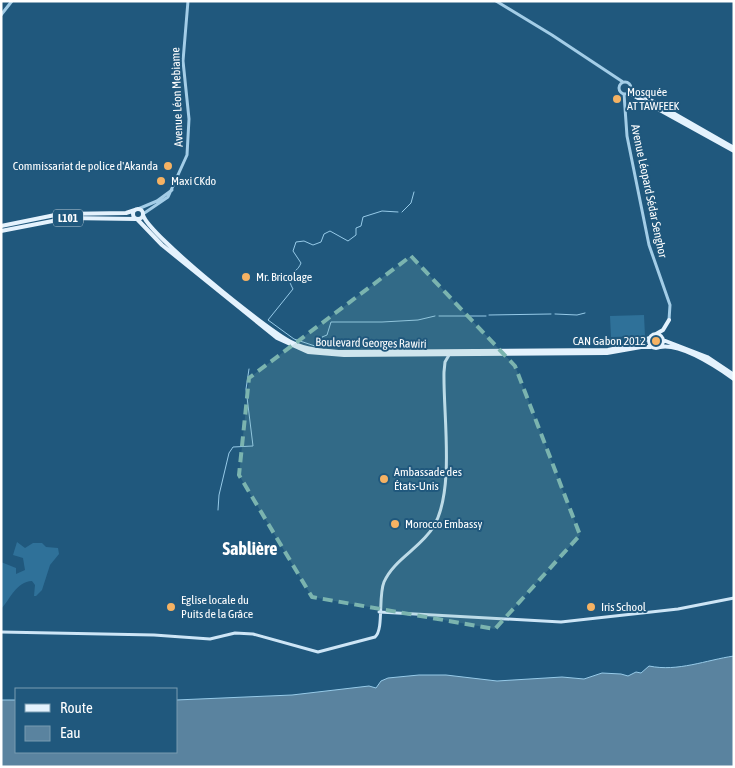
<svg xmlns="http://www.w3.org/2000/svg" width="735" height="768" viewBox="0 0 735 768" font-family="'Asap Condensed',sans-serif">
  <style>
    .green { fill: #2f7199 }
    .water { fill: #5a839f; stroke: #96cae8 }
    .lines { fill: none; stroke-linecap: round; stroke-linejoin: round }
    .stream { stroke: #96cae8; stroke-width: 1 }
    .tertiary { stroke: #a3cde7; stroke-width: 3 }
    .secondary { stroke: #cde5f6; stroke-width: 3 }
    .primary { stroke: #e4f2fd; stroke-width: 4 }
    .marked { fill: #7bb4af; fill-opacity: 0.2; stroke: #7bb4af; stroke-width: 4; stroke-dasharray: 10 6; stroke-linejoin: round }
    .poi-dot { fill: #f5b263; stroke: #20587d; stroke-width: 2 }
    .labels { text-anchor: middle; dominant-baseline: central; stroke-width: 4; stroke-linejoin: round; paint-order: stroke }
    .shield { fill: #20587d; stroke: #bccdd8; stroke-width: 1 }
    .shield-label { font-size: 11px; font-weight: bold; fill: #fff }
    .poi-label { font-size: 12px; fill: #fff; stroke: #20587d; text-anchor: start }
    .street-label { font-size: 12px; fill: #fff; stroke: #20587d }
    .district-label { font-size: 18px; font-weight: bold; fill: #fff; stroke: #20587d }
  </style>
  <rect width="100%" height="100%" fill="#20587d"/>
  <path class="green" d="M 644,315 L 645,336 L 611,337 L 610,316 Z
    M650 341a6 6 0 1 1 12 0a6 6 0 1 1-12 0Z
    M 17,542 L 25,548 L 33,543 L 42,543 L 46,547 L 58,548 L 59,554 L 50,565 L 42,590 L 36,596 L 34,596 L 35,585 L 32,581 C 16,582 11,598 1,609 L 1,562 L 16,568 L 16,574 L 25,570 L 23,558 L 13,555 Z"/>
  <path class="water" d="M 734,656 L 734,767 L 1,767 L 1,700 L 16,700 L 16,752 L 176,752 L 176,700 L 292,695 L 369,686 L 376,688 L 381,681 L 388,678 L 419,675 L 446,675 L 497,681 L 562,677 L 584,679 L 602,673 L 621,674 L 628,676 L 636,672 L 641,673 L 649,666 C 678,672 706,660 734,656 Z"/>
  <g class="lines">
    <path class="stream" d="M 398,212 L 382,211 L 363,217 L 361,226 L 356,228 L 356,235 L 348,241 L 330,231 L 324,234 L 321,242 L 313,245 L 304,241 L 296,242 L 293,251 L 301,263 C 296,276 283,271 293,289 L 268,320 L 294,339 L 315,346 L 320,343 L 322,337 L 327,335 L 331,322 L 382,322 L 418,320 L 435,316
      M 402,212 L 411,203 L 414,192
      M 555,314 L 577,315 L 585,313
      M 489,315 L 551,314
      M 439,316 L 486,316
      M 218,510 L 219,495 L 229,453 L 233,447 L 253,446 L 246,389 L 249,369"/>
    <path class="tertiary" d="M 496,1 L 552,35 L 623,82
      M 1,15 L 12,1
      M619 88a6 6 0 1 1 12 0a6 6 0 1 1-12 0Z
      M 624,94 L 627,136 L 649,245 L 670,305 L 669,320
      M 138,209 L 157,201 L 172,190
      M 143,214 L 168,197 L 187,155 L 189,119 L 183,61 L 188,1"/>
    <path class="secondary" d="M 379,612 L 561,622 L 678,609 L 734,598
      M 1,632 L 154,635 L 210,639 L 235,633 L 253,634 L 318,652 L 375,637 C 384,630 378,596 384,582 C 394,559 421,548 434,526 C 455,489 443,415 444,372 L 445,362 L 449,355"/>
    <path class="primary" d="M 631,89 L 734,148
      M 629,93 L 734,151
      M133 214a5 5 0 1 1 10 0a5 5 0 1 1-10 0Z
      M 143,215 C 149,235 268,331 291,342 C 306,350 323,351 339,352 L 608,350 L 637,344 L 649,338
      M 137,219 L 162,245 L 277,338 L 308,352 L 344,355 L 607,353 L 641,347 L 651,347
      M 1,226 L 60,214 L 126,213 L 135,210
      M 1,231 L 68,218 L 136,219
      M649 341a7 7 0 1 1 14 0a7 7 0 1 1-14 0Z
      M 656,334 L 663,330 L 669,320
      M 663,340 L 707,357 L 734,375
      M 660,347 C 682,343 717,367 734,379"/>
  </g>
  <path class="marked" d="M 411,256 L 515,366 L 580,535 L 495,629 L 312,597 L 239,475 L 249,378 Z"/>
  <g class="poi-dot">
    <circle cx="617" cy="99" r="5"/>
    <circle cx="168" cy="166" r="5"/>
    <circle cx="161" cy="181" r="5"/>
    <circle cx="246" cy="277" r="5"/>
    <circle cx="656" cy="341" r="5"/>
    <circle cx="384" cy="479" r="5"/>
    <circle cx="395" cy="524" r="5"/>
    <circle cx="171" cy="607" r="5"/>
    <circle cx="591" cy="607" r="5"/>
  </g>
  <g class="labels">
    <rect class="shield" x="53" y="209.5" width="30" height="17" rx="4"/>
    <g class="shield-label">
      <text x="68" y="218">L101</text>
    </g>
    <g class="poi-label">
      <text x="627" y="92">Mosquée<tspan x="627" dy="14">AT TAWFEEK</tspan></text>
      <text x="158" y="166" text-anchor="end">Commissariat de police d'Akanda</text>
      <text x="171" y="181">Maxi CKdo</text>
      <text x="256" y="277">Mr. Bricolage</text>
      <text x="646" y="341" text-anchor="end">CAN Gabon 2012</text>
      <text x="394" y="472">Ambassade des<tspan x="394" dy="14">États-Unis</tspan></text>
      <text x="405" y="524">Morocco Embassy</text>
      <text x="181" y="600">Eglise locale du<tspan x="181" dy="14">Puits de la Grâce</tspan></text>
      <text x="601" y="607">Iris School</text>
    </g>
    <g class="street-label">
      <text transform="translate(177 97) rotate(-92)">Avenue Léon Mebiame</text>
      <text transform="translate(649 191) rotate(78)">Avenue Léopard Sédar Senghor</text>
      <text transform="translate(371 343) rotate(1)">Boulevard Georges Rawiri</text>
    </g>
    <g class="district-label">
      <text x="250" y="548">Sablière</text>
    </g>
  </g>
  <rect width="735" height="768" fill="none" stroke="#ffffff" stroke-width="5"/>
  <rect x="15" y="688" width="162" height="65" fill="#20587d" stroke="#799bb1"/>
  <rect x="25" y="704" width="25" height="8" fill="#e4f2fd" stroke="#799bb1"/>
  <text x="60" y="713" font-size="15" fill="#ffffff">Route</text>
  <rect x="25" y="726" width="25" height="15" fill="#5a839f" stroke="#799bb1"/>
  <text x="60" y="738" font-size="15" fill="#ffffff">Eau</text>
</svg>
